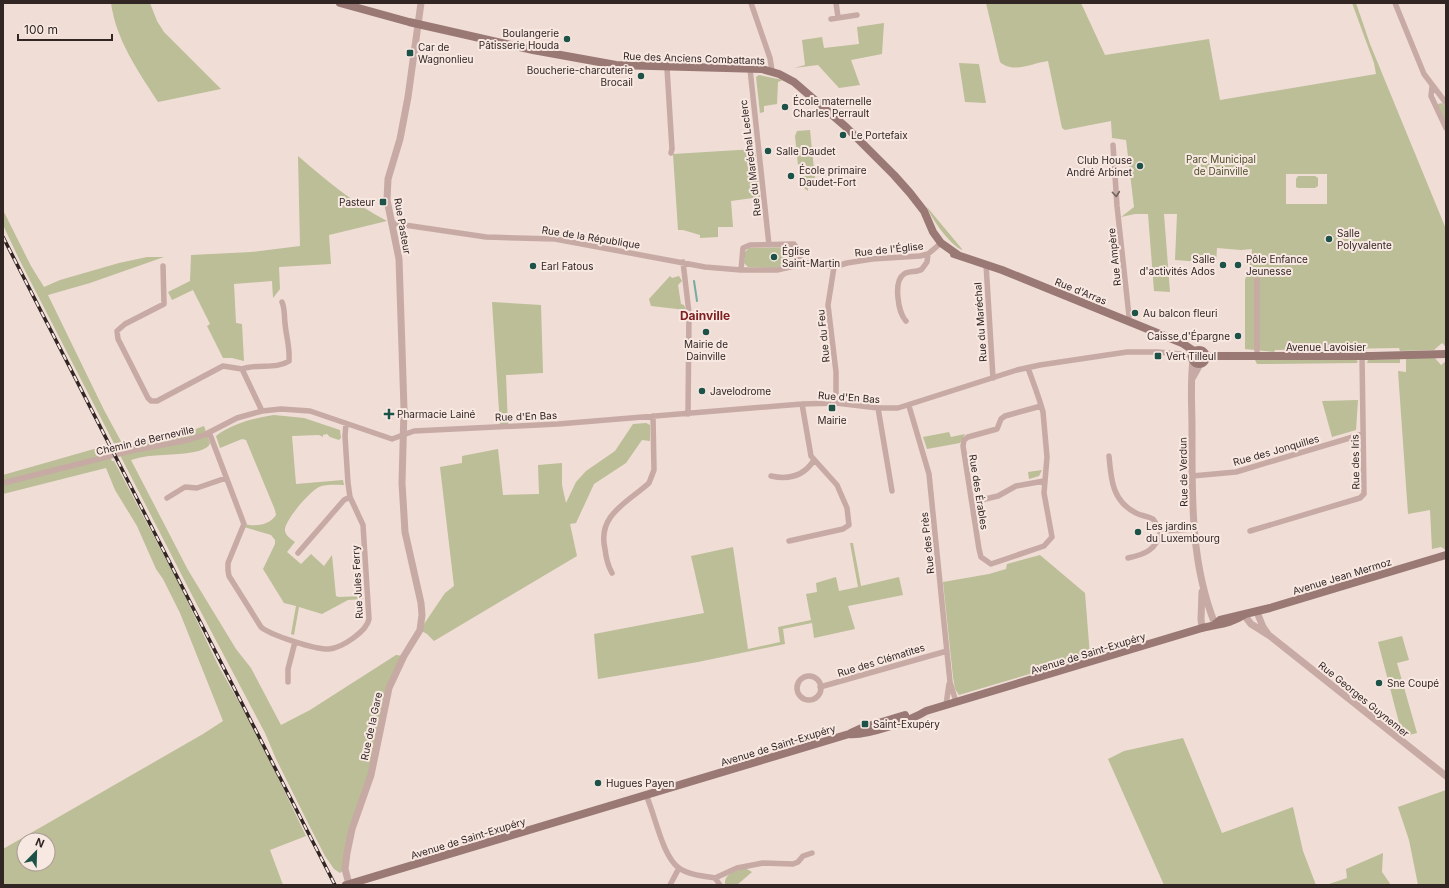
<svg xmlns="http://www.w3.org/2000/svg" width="1449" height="888" viewBox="0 0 1449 888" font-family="Inter,sans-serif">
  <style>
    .green { fill: #bbbe97; fill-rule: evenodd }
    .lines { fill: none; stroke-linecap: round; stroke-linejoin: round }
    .stream { stroke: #76aca0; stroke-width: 2 }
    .minor { stroke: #c7aaa3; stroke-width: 5.5 }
    .tertiary { stroke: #c7aaa3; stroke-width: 7 }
    .secondary { stroke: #9a7975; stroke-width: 8 }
    .rail-casing { stroke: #322625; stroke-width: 3.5 }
    .rail { stroke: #f8e8e2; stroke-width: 2; stroke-dasharray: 6; stroke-linecap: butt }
    .oneway { stroke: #75615e }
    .poi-dot { fill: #1c5248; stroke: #f8e8e2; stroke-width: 1.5 }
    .labels { text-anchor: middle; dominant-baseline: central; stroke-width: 4; stroke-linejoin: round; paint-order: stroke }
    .poi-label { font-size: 10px; fill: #322625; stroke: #f8e8e2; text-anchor: start }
    .street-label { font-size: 10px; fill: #322625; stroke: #f8e8e2 }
    .park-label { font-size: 10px; fill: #4c5029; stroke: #f8e8e2 }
    .quarter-label { font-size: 12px; font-weight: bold; fill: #7f2022; stroke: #f8e8e2 }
  </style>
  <rect width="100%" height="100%" fill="#f0ddd6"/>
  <path class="green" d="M 111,3 L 150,3 L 157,21 L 164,32 L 221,89 L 158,102 C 138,71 116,40 111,3 Z
    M 986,3 L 1081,3 L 1105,55 L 1209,39 L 1220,100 L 1376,74 L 1374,63 L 1352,3 L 1356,3 L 1370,44 L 1446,229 L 1446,347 L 1442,343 L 1434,350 L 1400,351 L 1399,348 L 1275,350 L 1274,352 L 1245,349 L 1245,280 L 1251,260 L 1252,249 L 1241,250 L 1217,248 L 1216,263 L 1175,260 L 1177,214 L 1164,214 L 1170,292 L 1154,291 L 1148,214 L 1135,214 L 1121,217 L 1134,207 L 1126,140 L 1112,138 L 1111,121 L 1065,130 L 1062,128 L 1048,61 C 1032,63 1013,74 1000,62 ZM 1286,174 L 1327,174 L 1327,204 L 1286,204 Z
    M 884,23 L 882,54 L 851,60 L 860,85 L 839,88 L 818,65 L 794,68 L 805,65 L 802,40 L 822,37 L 824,48 L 859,44 L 857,27 Z
    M 959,63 L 979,64 L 986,103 L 965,102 Z
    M 759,75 L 783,80 L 778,82 L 777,104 L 764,106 L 764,112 L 760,113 L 756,77 Z
    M 1442,103 L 1446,107 L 1446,123 L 1438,106 L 1438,104 Z
    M 810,130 L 815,179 L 807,180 L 808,191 L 800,185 L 795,136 L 797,131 Z
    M 755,149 L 760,197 L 731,201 L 733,227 L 718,227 L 718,237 L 700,238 L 700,235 L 683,230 L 678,230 L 673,154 Z
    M 298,156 C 325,179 354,204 387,221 L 329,235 L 331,264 L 279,267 L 280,289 L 273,298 L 272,281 L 234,284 L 236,323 L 242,324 L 244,361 L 232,358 L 223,358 L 207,326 L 210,324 L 193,290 L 172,300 L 168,292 L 190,281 L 191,255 L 251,252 L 300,246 Z
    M 1298,176 L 1315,176 L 1318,178 L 1318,186 L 1315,188 L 1298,188 L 1296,187 L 1296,179 Z
    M 927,207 L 962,249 L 962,250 C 950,245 931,218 927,207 Z
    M 3,210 L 31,266 L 44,287 L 60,280 L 119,263 L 147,257 L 164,257 L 90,283 L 48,295 L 104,410 L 123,445 L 182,434 L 204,426 L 210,443 C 209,448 200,451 194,452 C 174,456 153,453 131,460 L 188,570 L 236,649 L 251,668 L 281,725 L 310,710 L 396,655 L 404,656 L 397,670 L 359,807 L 345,869 L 340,873 L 334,869 L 325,856 L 310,827 L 276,759 L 265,733 L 193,597 L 19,259 L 3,225 Z
    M 792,247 C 797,249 797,256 797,260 C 787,271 762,267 748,267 L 744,263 L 745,252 L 749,248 Z
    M 670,276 L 672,278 L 679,276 L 682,281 L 678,285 L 681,304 L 684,305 L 686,310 L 651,306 L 649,299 Z
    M 492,302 L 541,305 L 543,373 L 506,375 L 508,426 L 500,426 Z
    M 1434,357 L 1441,365 L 1446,361 L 1446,550 L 1441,547 L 1432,549 L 1430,510 L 1408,514 L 1398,371 L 1406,372 L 1406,358 Z
    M 1400,359 L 1400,363 L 1367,363 L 1368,360 Z
    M 1255,360 L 1356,360 L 1358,361 L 1357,363 L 1261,364 L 1257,364 Z
    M 1358,400 L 1356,430 L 1332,437 L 1322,401 Z
    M 274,415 L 304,418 L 340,430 L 341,438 L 339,440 L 330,437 L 327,434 L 323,435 L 323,437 L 319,435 L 292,436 L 296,484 L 343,480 L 344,485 C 336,485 326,484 319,487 C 310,491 283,522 285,531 C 286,536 291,539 295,542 L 287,552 L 301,564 L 311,554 L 324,566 L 332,555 L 336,596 L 339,597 L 363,596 L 363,599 L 348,600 L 322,614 L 299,607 L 294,635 L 291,634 L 296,606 L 284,603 L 263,569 L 275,544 L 275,540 L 271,535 L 244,527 L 244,524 C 255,527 270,525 276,515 L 275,510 L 246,440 L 242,439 L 220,448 L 216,436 C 232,423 255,418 274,415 Z
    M 646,423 L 650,425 L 650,441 L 642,440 L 626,463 L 594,484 L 576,523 L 570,524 L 577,556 L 434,641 L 427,634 L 420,630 L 445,593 L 454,586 L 440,467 L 462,463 L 462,456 L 498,449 L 503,495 L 539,494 L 538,465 L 562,463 L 562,485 L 566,503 L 576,482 L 586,471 L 615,451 L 633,424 Z
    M 949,432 L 951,437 L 965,434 L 960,443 L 927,449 L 923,437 Z
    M 101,447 L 106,448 L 112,461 L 114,461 L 178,582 L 218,665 L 258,736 L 306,836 L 270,850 L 283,885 L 3,885 L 3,849 L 203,734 L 223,721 L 180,613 L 163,579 L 156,569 L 137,526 L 115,490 L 106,468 L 3,494 L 3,475 ZM 24,840 L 48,840 L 48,864 L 24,864 Z
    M 1042,470 L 1039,476 L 1029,479 L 1028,472 Z
    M 850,543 L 853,543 L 861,586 L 899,577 L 903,595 L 848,606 L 855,629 L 814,638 L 812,623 L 783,629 L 785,644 L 698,662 L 598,679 L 594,634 L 704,613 L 691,556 L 733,547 L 748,649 L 780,642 L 778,627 L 811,620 L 806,594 L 817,592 L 816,583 L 836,577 L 839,591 L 858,587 Z
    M 1040,555 L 1085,593 L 1090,656 L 959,695 L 955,689 L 953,677 L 943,582 L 989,574 L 1006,569 L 1007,564 Z
    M 1402,636 L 1409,660 L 1397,663 L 1417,733 L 1405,736 L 1402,734 L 1378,642 Z
    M 1183,738 L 1222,833 L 1293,807 L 1303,851 L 1316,885 L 1164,885 L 1108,759 L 1124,751 Z
    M 1446,790 L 1446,885 L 1418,885 L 1409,840 L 1398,807 Z
    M 1383,853 L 1382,872 L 1391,885 L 1326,885 L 1347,878 L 1346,869 Z
    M 745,868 L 752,872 L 737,885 L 725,885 C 724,873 735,872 745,868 Z"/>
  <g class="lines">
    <path class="stream" d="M 694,281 L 697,301"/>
    <path class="minor" d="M 751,3 L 770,58 L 772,71
      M 836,3 L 838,17
      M 1395,3 L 1424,74 L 1446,103
      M 831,19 L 857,15
      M 667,68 L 672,149 L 671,153
      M 750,69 L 769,245
      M 1432,87 L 1431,96 L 1446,128
      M 1113,145 L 1117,206 L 1129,316 L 1128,321
      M 391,223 L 486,237 L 555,239 L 705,267 L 741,270 L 777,270 L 807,263 L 834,267 L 847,263 L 872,259 L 920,256 L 928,254 L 941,243
      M 683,262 L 689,313 L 688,414
      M 986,264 L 993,378
      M 163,266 L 164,304 L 125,324 L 117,331 L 118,339 L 148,398 L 151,401 L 157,401 L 223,366 L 242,369
      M 834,267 L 828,305 L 836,372 L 836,403
      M 741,270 L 743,248 L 750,245 L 794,244 L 799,251 L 801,264
      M 906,321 C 898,313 893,281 904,274 C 910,270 917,273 922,269 L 927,262 L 928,254
      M 1257,357 L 1257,280
      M 1028,368 C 1033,382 1039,397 1043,412 L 1047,457 L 1044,493 L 1052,537 L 1044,546 L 991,564 L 981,557 L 979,549 L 963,446 L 964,440 L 968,437 L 997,429 L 1001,419 L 1005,416 L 1041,406
      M 242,369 C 257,363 276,370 289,361 C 290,346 286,336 285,323 C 284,315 285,309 282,302
      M 242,369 L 262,411
      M 909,406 L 929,474 L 950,682 L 956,702
      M 878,408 L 892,491
      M 209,432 L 244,524 L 228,563 L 228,570 L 229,576 L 261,627 C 270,635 316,650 329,649 C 342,648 367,631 369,619 L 363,525 L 350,497 L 348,483 L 345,436 L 346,424
      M 1109,456 C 1111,479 1112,501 1136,513 C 1141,516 1148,516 1153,519 L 1161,531
      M 771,476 C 789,480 804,476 814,460
      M 1192,476 L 1236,472 L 1363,434
      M 3,483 L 130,451 L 188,440 L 204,435 L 237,418 L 262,411 L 281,409 L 310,411 L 392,439 L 414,431 L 558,424 L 802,404 L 836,403 L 878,408 L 898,408 L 1017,370 L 1040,365 L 1127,352 L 1158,352 L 1192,355
      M 167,498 L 185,487 L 197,488 L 226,478
      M 981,500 L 998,496 L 1016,486 L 1044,481
      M 1250,531 L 1360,498 L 1364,494 L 1362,356
      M 789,541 L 843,529 L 849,525 L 847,508 L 837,485 L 811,456 L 802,404
      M 298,553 L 344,500 L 350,497
      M 1128,558 C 1146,554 1156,550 1161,531 L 1194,529
      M 612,573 C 608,566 606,558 605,549 C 597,515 627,503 649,483 L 654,470 L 653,416
      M797 688a12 12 0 1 1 24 0a12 12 0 1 1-24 0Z
      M 288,682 L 288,669 L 295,642
      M 820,687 L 947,651
      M 946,705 L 949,684
      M 646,795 C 655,814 662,856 679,868 C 689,875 703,876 715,878 L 720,885
      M 715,878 L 737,868 L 763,863 L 793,864 L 798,862 L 803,856 L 812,853
      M 670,885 L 679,868"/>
    <path class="tertiary" d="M 1193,361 C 1190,383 1192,406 1192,428 C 1192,494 1190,562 1215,624
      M 1193,377 L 1200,364
      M 1202,592 L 1201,619 L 1202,628
      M 1257,612 L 1263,627 L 1268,634
      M 1244,615 L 1251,624 L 1270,636 L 1446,776
      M 349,884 L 345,869 L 347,853 L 352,829 L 371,775 L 389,688 L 404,656 L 420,630 L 422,615 L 421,603 L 405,532 L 402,483 L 404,409 L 399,259 L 387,200 L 388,179 L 400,139 L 408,97 L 421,3"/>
    <path class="secondary" d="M 340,3 L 409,22 L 533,50 L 616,65 L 762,69 L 779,74 L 794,82 L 846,127 L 894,175 L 910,193 L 924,211 L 933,232 L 941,243 L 958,255
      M 954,254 L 1002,270 L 1182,343 L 1194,351
      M1192 357a7 7 0 1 1 14 0a7 7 0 1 1-14 0Z
      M 1206,356 L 1372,356 L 1446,354
      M 1215,624 L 1220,620 L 1270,608 L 1446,555
      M 851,733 L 862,728 L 905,715
      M 346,885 L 849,734 C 866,736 912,720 926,711 L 1202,628 C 1218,624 1230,624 1244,615"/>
    <g class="rail-casing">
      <path id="rail" d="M 3,237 L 335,885"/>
    </g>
    <use href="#rail" class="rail"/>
  </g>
  <defs><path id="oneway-chevron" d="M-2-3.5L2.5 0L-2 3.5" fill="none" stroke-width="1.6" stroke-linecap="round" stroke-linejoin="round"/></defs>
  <use class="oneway" href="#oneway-chevron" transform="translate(1116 194) rotate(85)"/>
  <g class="poi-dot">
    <circle cx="567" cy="39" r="4"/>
    <rect x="406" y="49" width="8" height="8" rx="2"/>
    <circle cx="641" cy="76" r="4"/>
    <circle cx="785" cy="107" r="4"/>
    <circle cx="843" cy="135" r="4"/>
    <circle cx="768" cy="151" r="4"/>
    <circle cx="1140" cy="166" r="4"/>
    <circle cx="791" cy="176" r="4"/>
    <rect x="379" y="198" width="8" height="8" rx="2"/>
    <circle cx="1329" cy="239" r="4"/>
    <circle cx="774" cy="257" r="4"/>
    <circle cx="1223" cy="265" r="4"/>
    <circle cx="1238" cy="265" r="4"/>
    <circle cx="533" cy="266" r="4"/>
    <circle cx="1135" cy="313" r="4"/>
    <circle cx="706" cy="332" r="4"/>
    <circle cx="1238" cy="336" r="4"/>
    <rect x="1154" y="352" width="8" height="8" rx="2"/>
    <circle cx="702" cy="391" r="4"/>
    <rect x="828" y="404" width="8" height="8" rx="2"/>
    <path d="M387 408h4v4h4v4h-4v4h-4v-4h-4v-4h4z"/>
    <circle cx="1138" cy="532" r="4"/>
    <circle cx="1379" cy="683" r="4"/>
    <rect x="861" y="720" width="8" height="8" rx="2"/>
    <circle cx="598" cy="783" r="4"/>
  </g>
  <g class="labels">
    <g class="poi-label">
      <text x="559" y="33" text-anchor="end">Boulangerie<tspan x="559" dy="12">Pâtisserie Houda</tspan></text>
      <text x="418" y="47">Car de<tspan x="418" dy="12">Wagnonlieu</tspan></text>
      <text x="633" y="70" text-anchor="end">Boucherie-charcuterie<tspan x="633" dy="12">Brocail</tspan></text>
      <text x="793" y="101">École maternelle<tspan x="793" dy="12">Charles Perrault</tspan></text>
      <text x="851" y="135">Le Portefaix</text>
      <text x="776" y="151">Salle Daudet</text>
      <text x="1132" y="160" text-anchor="end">Club House<tspan x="1132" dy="12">André Arbinet</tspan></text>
      <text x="799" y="170">École primaire<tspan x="799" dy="12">Daudet-Fort</tspan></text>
      <text x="375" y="202" text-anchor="end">Pasteur</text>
      <text x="1337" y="233">Salle<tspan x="1337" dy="12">Polyvalente</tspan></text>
      <text x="782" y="251">Église<tspan x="782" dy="12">Saint-Martin</tspan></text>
      <text x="1215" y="259" text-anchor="end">Salle<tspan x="1215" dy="12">d'activités Ados</tspan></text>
      <text x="1246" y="259">Pôle Enfance<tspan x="1246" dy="12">Jeunesse</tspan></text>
      <text x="541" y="266">Earl Fatous</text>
      <text x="1143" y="313">Au balcon fleuri</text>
      <text x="1230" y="336" text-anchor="end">Caisse d'Épargne</text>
      <text x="706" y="344" text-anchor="middle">Mairie de<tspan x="706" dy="12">Dainville</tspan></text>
      <text x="1166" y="356">Vert Tilleul</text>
      <text x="710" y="391">Javelodrome</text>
      <text x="397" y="414">Pharmacie Lainé</text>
      <text x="832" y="420" text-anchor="middle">Mairie</text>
      <text x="1146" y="526">Les jardins<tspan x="1146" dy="12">du Luxembourg</tspan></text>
      <text x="1387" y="683">Sne Coupé</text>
      <text x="873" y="724">Saint-Exupéry</text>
      <text x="606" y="783">Hugues Payen</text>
    </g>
    <g class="street-label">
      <text transform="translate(694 58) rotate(2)">Rue des Anciens Combattants</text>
      <text transform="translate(750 158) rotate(-97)">Rue du Maréchal Leclerc</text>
      <text transform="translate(403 226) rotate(80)">Rue Pasteur</text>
      <text transform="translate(591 237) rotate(9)">Rue de la République</text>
      <text transform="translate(889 249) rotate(-6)">Rue de l'Église</text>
      <text transform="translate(1114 257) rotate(-96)">Rue Ampère</text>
      <text transform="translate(1081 291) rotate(22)">Rue d'Arras</text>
      <text transform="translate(980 322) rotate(-94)">Rue du Maréchal</text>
      <text transform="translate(823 336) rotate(-96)">Rue du Feu</text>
      <text x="1326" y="347">Avenue Lavoisier</text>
      <text transform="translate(849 397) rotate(4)">Rue d'En Bas</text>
      <text transform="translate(526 416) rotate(-2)">Rue d'En Bas</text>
      <text transform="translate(145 440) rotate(-13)">Chemin de Berneville</text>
      <text transform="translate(1276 450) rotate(-16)">Rue des Jonquilles</text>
      <text transform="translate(1355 462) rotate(-91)">Rue des Iris</text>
      <text transform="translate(1183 472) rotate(-91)">Rue de Verdun</text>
      <text transform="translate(979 492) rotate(81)">Rue des Érables</text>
      <text transform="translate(927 543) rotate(-96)">Rue des Près</text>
      <text transform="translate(1342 576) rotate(-17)">Avenue Jean Mermoz</text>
      <text transform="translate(357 582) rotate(-93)">Rue Jules Ferry</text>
      <text transform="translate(1088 653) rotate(-17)">Avenue de Saint-Exupéry</text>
      <text transform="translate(881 660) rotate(-17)">Rue des Clématites</text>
      <text transform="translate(1364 699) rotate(39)">Rue Georges Guynemer</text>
      <text transform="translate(371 726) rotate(-78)">Rue de la Gare</text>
      <text transform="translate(778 745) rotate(-17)">Avenue de Saint-Exupéry</text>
      <text transform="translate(468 838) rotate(-17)">Avenue de Saint-Exupéry</text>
    </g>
    <g class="park-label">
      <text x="1221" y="159">Parc Municipal<tspan x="1221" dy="12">de Dainville</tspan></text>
    </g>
    <g class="quarter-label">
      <text x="705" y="315">Dainville</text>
    </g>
  </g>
  <rect width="1449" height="888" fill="none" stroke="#322625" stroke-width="8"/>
  <g transform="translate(36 852) rotate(23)"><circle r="19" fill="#f8e8e2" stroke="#a99a96"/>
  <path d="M0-3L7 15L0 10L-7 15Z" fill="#1c5248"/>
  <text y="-6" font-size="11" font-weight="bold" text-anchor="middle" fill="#322625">N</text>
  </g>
  <path d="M18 34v6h94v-6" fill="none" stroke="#322625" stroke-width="2"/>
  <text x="24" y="34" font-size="12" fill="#322625" stroke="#f8e8e2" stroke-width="3" paint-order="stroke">100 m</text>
</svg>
